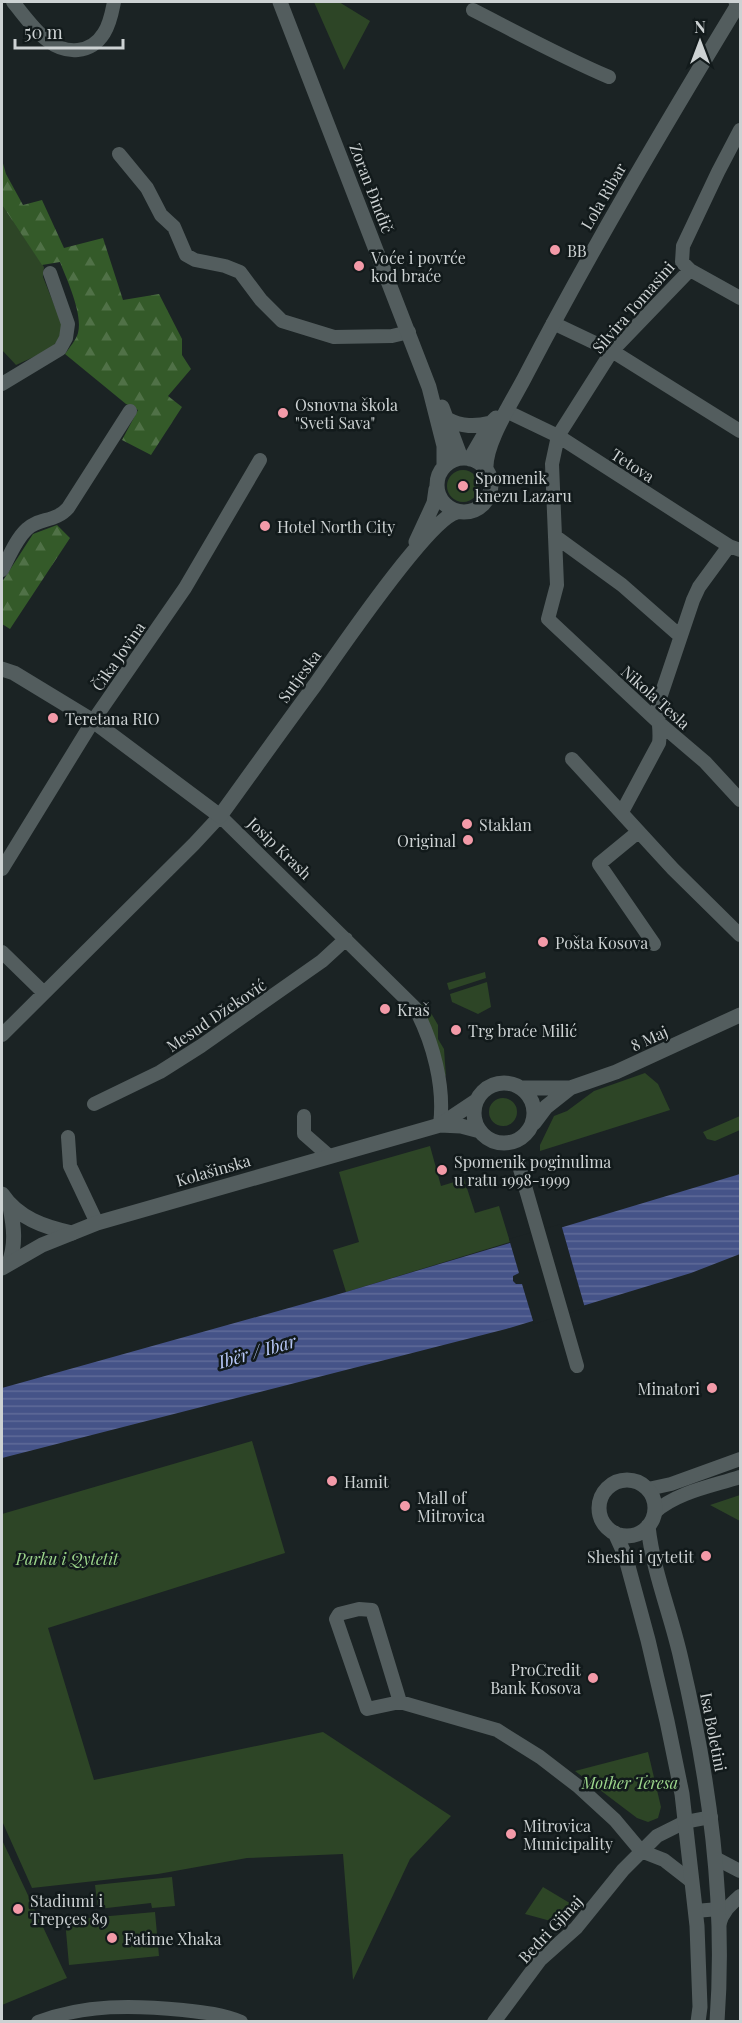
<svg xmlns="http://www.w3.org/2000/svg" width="742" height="2023" viewBox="0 0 742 2023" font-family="'Playfair Display',serif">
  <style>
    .green { fill: #2d4526 }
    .forest { fill: url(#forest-firs) }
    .water { fill: url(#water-rules) }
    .pier { fill: #1b2324 }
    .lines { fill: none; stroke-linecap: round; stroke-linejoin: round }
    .minor { stroke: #535d5e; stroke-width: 14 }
    .tertiary { stroke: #535d5e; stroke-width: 15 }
    .secondary { stroke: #535d5e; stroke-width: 15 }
    .poi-dot { fill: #f39aa8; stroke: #121a1b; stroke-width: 2 }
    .labels { text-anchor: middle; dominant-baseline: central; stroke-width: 5; stroke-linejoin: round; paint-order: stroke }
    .street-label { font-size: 16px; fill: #cdd2d3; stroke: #121a1b }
    .poi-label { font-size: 16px; fill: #cdd2d3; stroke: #121a1b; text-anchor: start }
    .park-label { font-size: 16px; font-style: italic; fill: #9dd78c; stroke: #121a1b }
    .water-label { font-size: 18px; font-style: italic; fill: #b8c8f9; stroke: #121a1b }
  </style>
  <defs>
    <pattern id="forest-firs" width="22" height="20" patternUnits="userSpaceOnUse" patternTransform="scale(1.5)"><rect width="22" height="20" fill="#345a29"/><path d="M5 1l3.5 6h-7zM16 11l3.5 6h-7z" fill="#507147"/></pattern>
    <pattern id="water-rules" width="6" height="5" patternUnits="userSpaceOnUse" patternTransform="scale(1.5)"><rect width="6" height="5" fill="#455388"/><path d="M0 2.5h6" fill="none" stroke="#5f6b98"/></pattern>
  </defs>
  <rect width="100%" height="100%" fill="#1b2324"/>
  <path class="green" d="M 314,2 L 339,2 L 370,21 L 344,70 Z
    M 2,205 L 44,267 L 43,277 L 61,322 L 61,336 L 51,349 L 16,365 L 2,350 Z
    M447 486a16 16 0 1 1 32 0a16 16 0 1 1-32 0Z
    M 485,972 L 486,978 L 449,990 L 447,983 Z
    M 487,982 L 491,1007 L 478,1014 L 452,1002 L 450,994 Z
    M 424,1001 L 438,1025 L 438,1039 L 444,1049 L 446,1077 L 420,1006 Z
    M 645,1073 L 658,1084 L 670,1110 L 540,1151 L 540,1145 L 554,1116 L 567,1111 L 594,1091 Z
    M489 1112a14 14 0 1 1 28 0a14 14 0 1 1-28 0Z
    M 740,1116 L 740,1130 L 715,1141 L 707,1139 L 703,1132 Z
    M 430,1146 L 441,1186 L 464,1179 L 475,1213 L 499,1206 L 510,1242 L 346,1292 L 333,1250 L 359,1242 L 339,1172 Z
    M 252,1441 L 285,1553 L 48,1628 L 94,1780 L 323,1732 L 451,1816 L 410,1859 L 353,1980 L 343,1854 L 247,1858 L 158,1874 L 32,1888 L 2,1821 L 2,1514 Z
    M 740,1495 L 740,1521 L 710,1505 Z
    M 648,1752 L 661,1807 L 658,1818 L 648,1822 L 637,1818 L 575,1771 Z
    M 2,1840 L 67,1978 L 2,2005 Z
    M 172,1877 L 175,1906 L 152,1908 L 151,1903 L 98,1909 L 95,1885 Z
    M 543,1887 L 573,1905 C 569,1912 567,1919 558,1923 L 525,1914 Z
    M 155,1912 L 159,1956 L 69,1965 L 65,1920 Z"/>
  <path class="forest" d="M 2,160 L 6,174 L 23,205 L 42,200 L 64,248 L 103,238 L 123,300 L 159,294 L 182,339 L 182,355 L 191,369 L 168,396 L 182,407 L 151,455 L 122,440 L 138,410 L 126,404 L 65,354 C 69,348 76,340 78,333 C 83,314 67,280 60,262 L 42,265 L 2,205 Z
    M 57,525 L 70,538 L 10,629 L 2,624 L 2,582 L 33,534 Z"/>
  <path class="water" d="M 740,1174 L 740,1254 L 691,1273 L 506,1329 L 2,1458 L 2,1388 L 346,1292 Z"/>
  <path class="pier" d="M 561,1224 L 585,1308 L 534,1324 L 522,1284 L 516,1284 L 513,1281 L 513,1276 L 519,1273 L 509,1239 Z"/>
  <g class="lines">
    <path class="minor" d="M 13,2 C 23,14 34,30 47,40 C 66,55 91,54 104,33 C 110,24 112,12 114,2
      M 473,10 C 518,33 562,57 609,77
      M 740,130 L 718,172 L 683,246 L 682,262 L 690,270 L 740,298
      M 119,154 L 147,188 L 161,215 L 174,227 L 186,255 L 195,260 L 225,266 L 240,272 L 261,300 L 282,321 L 334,337 L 392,336 L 409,332
      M 690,270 L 612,351 L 558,436 L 552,464 L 557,585 L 548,619 L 658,722 L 705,762 L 740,800
      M 553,323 L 612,351 L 740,431
      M 2,384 L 60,349 L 66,338 L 68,324 L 50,273
      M 506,411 L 558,436 L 729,546 L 740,550
      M 556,537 L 622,585 L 680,636
      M 2,570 C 9,557 16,539 27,529 C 38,518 56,522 68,508 L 130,411
      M 572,759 L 673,869 L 740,935
      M 622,812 L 659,743 C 661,730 657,717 658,704 L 693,600 L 699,587 L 729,546
      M 638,832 L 599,864 L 654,944
      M 2,869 L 93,721 L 185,588 L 260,460
      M 2,952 L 44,993
      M 2,1035 L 194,844 L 220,816 L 415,1008 C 433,1042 445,1086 440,1125
      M 94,1104 L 160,1072 L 201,1046 L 322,961 L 346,939
      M 304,1116 L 304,1134 L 328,1155
      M 68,1137 L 70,1166 L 97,1223
      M 518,1162 L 577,1366
      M 648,1489 L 671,1484 L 740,1459
      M 655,1512 C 677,1492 713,1486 740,1477
      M 400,1702 L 372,1610 L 359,1609 L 339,1614 L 336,1619 L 367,1709 L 400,1702 L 497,1730 L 540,1757 L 579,1787 L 615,1820 L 641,1851 L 664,1860 L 691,1881
      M 715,1858 L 740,1871
      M 695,1911 L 719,1909
      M 719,1925 C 723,1911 730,1905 740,1896
      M 38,2022 C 85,2004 134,2005 183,2010 C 202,2012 223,2014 241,2022
      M 494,2022 L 540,1960 L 576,1928 L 623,1870 L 657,1836 L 685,1822 L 711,1817"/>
    <path class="tertiary" d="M 280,2 L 429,387 L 444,446 L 444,466
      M 442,407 L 461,458
      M 447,419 C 462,427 475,427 491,423
      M437 485a27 27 0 1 1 54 0a27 27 0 1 1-54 0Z
      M 470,459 L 491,423 L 496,418
      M 486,470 C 484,443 514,399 526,375 C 592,248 665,125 739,3
      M 416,542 L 434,503 L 436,489
      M 2,669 L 14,673 L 93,721 L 220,816 C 252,772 283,728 315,685 C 337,654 428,519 457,512
      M 2,1194 C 18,1218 44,1227 72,1233
      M 9,1263 C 16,1244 14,1227 10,1207
      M599 1508a28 28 0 1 1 56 0a28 28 0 1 1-56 0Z
      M 648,1526 C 653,1572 671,1614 681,1659 C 709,1778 726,1899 717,2022
      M 615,1533 L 625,1555 L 648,1640 L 667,1721 L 682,1794 L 697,1926 L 700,2007 L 698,2022"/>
    <path class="secondary" d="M 736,2 L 740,4
      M474 1113a30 30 0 1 1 60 0a30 30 0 1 1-60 0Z
      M 522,1088 L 570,1088 L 616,1072 L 740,1015
      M 534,1123 L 546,1107 L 570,1088
      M 440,1125 L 461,1126 L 480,1131
      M 2,1268 L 42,1245 L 97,1223 L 440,1125 L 476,1101"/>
  </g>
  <g class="poi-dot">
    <circle cx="555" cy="250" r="6"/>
    <circle cx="359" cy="266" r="6"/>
    <circle cx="283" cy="413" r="6"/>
    <circle cx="463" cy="486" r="6"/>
    <circle cx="265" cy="526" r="6"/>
    <circle cx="53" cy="718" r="6"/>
    <circle cx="467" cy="824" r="6"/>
    <circle cx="468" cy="840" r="6"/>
    <circle cx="543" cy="942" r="6"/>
    <circle cx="385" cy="1009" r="6"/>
    <circle cx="456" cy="1030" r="6"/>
    <circle cx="442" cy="1170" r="6"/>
    <circle cx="712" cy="1388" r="6"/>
    <circle cx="332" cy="1481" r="6"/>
    <circle cx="405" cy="1506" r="6"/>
    <circle cx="706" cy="1556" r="6"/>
    <circle cx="593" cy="1678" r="6"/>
    <circle cx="511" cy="1834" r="6"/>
    <circle cx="18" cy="1909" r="6"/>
    <circle cx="112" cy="1938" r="6"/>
  </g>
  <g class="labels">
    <g class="street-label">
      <text transform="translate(372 188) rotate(69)">Zoran Đinđič</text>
      <text transform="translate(603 196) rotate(-60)">Lola Ribar</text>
      <text transform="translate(633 307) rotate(-49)">Silvira Tomasini</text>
      <text transform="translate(633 465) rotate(33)">Tetova</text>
      <text transform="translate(118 656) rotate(-55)">Čika Jovina</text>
      <text transform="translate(299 676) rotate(-54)">Sutjeska</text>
      <text transform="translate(656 697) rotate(42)">Nikola Tesla</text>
      <text transform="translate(280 848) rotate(44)">Josip Krash</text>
      <text transform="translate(216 1015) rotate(-34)">Mesud Džeković</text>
      <text transform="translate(649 1038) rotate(-24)">8 Maj</text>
      <text transform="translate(213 1170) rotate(-16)">Kolašinska</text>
      <text transform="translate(714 1732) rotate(79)">Isa Boletini</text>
      <text transform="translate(550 1929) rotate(-47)">Bedri Gjinaj</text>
    </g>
    <g class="poi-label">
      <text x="567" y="250">BB</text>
      <text x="371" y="257">Voće i povrće<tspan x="371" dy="18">kod braće</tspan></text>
      <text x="295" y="404">Osnovna škola<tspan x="295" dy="18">"Sveti Sava"</tspan></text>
      <text x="475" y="477">Spomenik<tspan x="475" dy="18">knezu Lazaru</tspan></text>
      <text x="277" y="526">Hotel North City</text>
      <text x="65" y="718">Teretana RIO</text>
      <text x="479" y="824">Staklan</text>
      <text x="456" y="840" text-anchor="end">Original</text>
      <text x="555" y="942">Pošta Kosova</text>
      <text x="397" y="1009">Kraš</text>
      <text x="468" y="1030">Trg braće Milić</text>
      <text x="454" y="1161">Spomenik poginulima<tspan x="454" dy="18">u ratu 1998-1999</tspan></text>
      <text x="700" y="1388" text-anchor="end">Minatori</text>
      <text x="344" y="1481">Hamit</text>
      <text x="417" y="1497">Mall of<tspan x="417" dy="18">Mitrovica</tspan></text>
      <text x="694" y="1556" text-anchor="end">Sheshi i qytetit</text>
      <text x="581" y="1669" text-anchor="end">ProCredit<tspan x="581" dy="18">Bank Kosova</tspan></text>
      <text x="523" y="1825">Mitrovica<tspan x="523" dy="18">Municipality</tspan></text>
      <text x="30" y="1900">Stadiumi i<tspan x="30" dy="18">Trepçes 89</tspan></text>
      <text x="124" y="1938">Fatime Xhaka</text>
    </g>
    <g class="park-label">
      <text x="67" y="1558">Parku i Qytetit</text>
      <text x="630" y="1782">Mother Teresa</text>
    </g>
    <g class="water-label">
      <text transform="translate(257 1351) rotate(-16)">Ibër / Ibar</text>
    </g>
  </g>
  <rect width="742" height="2023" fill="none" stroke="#cdd2d3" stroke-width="6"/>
  <g transform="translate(700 42)" stroke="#121a1b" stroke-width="4.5" paint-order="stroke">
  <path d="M0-4.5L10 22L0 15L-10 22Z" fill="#cdd2d3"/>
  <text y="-9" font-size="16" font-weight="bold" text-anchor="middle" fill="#cdd2d3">N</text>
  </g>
  <path d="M15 39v9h108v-9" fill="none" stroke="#cdd2d3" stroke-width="3"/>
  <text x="24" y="39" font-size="18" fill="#cdd2d3" stroke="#121a1b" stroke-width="4.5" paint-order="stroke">50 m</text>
</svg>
